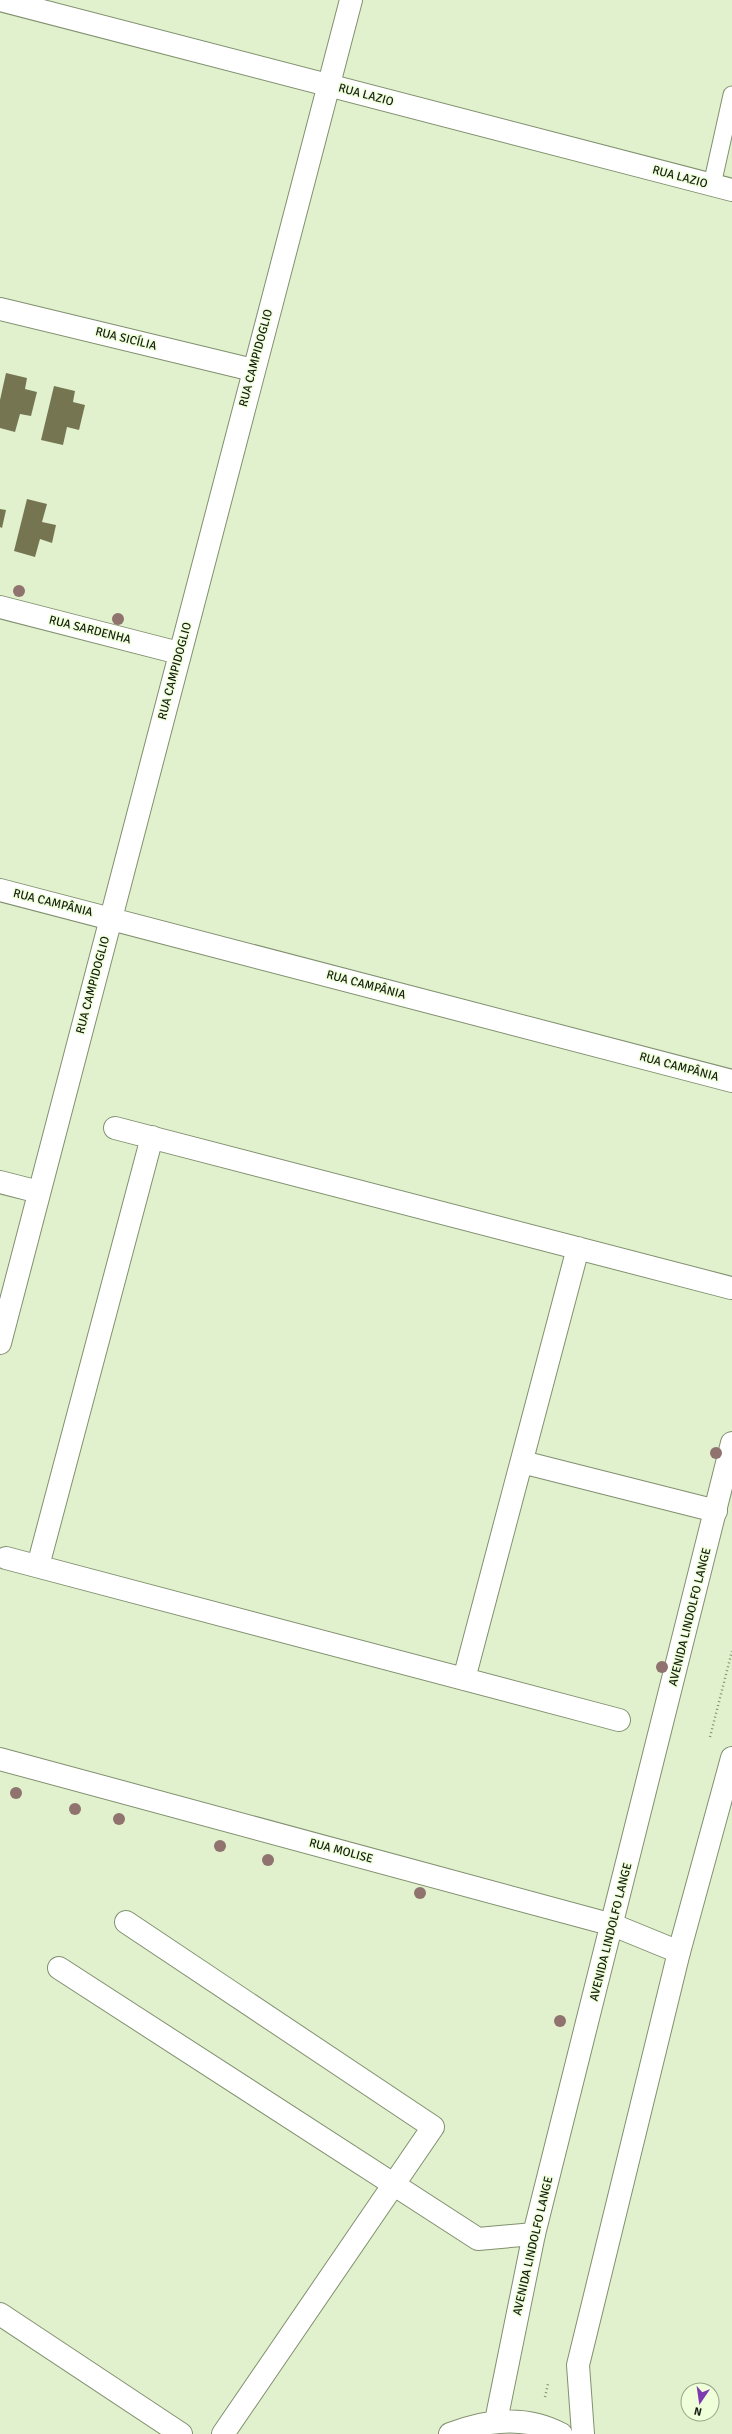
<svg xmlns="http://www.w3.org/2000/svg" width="732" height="2434" viewBox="0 0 732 2434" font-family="Signika,sans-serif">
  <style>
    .building { fill: #757552 }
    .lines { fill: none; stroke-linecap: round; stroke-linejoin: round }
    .lane-casing { stroke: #81906f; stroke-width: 19 }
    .street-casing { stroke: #81906f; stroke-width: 24 }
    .secondary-casing { stroke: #81906f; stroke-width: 24 }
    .path { stroke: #848f76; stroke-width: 2.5; stroke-dasharray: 1 3; stroke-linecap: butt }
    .lane { stroke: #fff; stroke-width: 17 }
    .street { stroke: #fff; stroke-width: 22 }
    .secondary { stroke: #fff; stroke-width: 22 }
    .tree { fill: #90726e }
    .labels { text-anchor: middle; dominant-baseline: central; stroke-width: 3; stroke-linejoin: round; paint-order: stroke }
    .street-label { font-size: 12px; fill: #181e11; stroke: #eeffda }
  </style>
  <rect width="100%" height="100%" fill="#e1f1cd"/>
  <path class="building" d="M 6,373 L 27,378 L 25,389 L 37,392 L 31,416 L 20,414 L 15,432 L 0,428 L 0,400 Z
    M 54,386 L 75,391 L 73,402 L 85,405 L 79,430 L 67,427 L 63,445 L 41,440 Z
    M 27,499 L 47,504 L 42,522 L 56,525 L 52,543 L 40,539 L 35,557 L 14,551 Z
    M 0,509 L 6,510 L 2,528 L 0,527 Z"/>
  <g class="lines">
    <g class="lane-casing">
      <path id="lane" d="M 712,185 L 732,95"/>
    </g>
    <g class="street-casing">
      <path id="street" d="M 0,0 L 732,190
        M 0,309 L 253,370
        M 0,607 L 179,653
        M 0,890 L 732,1081
        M 115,1128 L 731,1288
        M 0,1182 L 39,1192
        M 0,1343 L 351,0
        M 522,1462 L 716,1511
        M 6,1558 L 619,1720
        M 38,1566 L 152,1137
        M 464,1679 L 578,1248
        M 0,1759 L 613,1925 L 679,1952
        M 126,1922 L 433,2127 L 223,2434
        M 59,1968 L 478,2239 L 534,2234
        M 0,2314 L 181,2434"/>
    </g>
    <g class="secondary-casing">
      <path id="secondary" d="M 496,2421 L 534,2234 L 732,1443
        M 450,2434 C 486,2420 526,2415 561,2434
        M 583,2434 L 578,2365 L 679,1952 L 732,1758"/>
    </g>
    <path class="path" d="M 710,1737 L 732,1651
      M 545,2397 L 548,2384"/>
    <use href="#lane" class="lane"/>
    <use href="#street" class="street"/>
    <use href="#secondary" class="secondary"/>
  </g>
  <g class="tree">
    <circle cx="19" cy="591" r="6"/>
    <circle cx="118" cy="619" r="6"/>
    <circle cx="716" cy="1453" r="6"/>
    <circle cx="662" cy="1667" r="6"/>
    <circle cx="16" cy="1793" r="6"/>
    <circle cx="75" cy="1809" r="6"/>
    <circle cx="119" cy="1819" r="6"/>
    <circle cx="220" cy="1846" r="6"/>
    <circle cx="268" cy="1860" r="6"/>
    <circle cx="420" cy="1893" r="6"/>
    <circle cx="560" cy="2021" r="6"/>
  </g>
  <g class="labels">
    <g class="street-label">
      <text transform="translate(366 95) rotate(15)">RUA LAZIO</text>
      <text transform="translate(680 177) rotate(15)">RUA LAZIO</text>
      <text transform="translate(126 339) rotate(14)">RUA SICÍLIA</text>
      <text transform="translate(256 358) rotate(-75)">RUA CAMPIDOGLIO</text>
      <text transform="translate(90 630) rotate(14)">RUA SARDENHA</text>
      <text transform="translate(175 671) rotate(-75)">RUA CAMPIDOGLIO</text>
      <text transform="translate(53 903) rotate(14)">RUA CAMPÂNIA</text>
      <text transform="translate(93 985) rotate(-75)">RUA CAMPIDOGLIO</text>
      <text transform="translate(366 985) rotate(15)">RUA CAMPÂNIA</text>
      <text transform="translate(679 1067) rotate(15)">RUA CAMPÂNIA</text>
      <text transform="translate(690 1617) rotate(-76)">AVENIDA LINDOLFO LANGE</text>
      <text transform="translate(341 1851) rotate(15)">RUA MOLISE</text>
      <text transform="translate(611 1932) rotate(-76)">AVENIDA LINDOLFO LANGE</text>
      <text transform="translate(533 2246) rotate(-77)">AVENIDA LINDOLFO LANGE</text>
    </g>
  </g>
  <g transform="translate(700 2402) rotate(193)"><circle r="19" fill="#eeffda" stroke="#98a58a"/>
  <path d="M0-3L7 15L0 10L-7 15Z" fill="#7e3baf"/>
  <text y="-6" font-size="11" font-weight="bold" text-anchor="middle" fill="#181e11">N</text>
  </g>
</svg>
